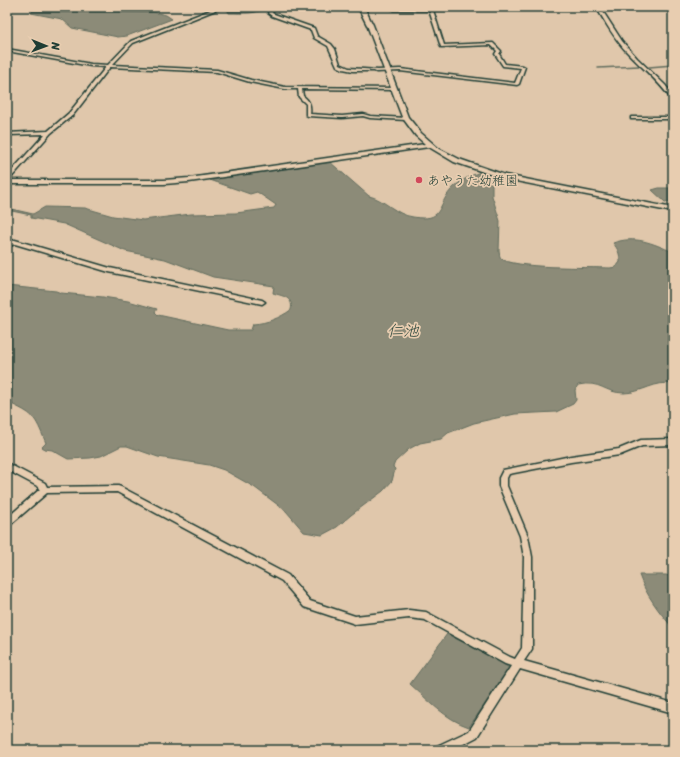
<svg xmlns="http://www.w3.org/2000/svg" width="680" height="757" viewBox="0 0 680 757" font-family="Sriracha,'Klee One',sans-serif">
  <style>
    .water { fill: #8c8b78; stroke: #606c5d }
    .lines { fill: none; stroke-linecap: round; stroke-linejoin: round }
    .stream { stroke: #606c5d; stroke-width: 1.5 }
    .street-casing { stroke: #1f3d34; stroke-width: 3 }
    .secondary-casing { stroke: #1f3d34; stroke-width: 3 }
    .street { fill: #e8cdb0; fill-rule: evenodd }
    .secondary { fill: #e8cdb0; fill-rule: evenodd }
    .poi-dot { fill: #d1495b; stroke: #e8cdb0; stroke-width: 1.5 }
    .labels { text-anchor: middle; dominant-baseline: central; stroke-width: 3.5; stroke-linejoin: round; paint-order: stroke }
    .far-poi-label { font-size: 13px; fill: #1f3d34; stroke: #e8cdb0; text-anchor: start }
    .water-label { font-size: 16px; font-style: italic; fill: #2a453b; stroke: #e8cdb0 }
  </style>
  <rect width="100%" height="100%" fill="#e0c7ab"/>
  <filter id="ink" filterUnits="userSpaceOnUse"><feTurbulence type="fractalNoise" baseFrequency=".025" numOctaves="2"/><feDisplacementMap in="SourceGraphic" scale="8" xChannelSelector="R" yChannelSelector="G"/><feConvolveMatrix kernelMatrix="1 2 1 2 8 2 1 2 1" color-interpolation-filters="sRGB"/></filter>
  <g filter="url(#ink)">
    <path class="water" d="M 223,7 L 268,7 C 256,15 243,13 229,13 L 228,11 Z
      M 34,10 L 153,12 L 166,15 L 172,19 L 127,36 L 118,37 L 72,28 L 62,19 L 31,13 Z
      M 330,162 L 369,196 C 384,199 396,215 413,217 C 444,222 436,207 451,190 C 458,182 472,174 482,172 L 492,176 L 492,196 L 500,221 L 499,251 L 500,258 C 513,269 589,267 610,268 L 616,267 L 620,262 C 620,254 618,249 613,243 C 635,235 652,243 673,252 L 673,384 C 655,380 642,393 624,393 C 604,393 601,380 578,385 L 575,390 L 576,400 L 573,404 L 556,412 L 515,414 L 474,423 L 448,433 L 441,439 L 420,443 L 409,449 L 395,462 L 393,467 L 395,469 L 392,481 L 383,491 L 351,515 L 337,527 L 322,535 L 304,532 L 286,511 L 254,487 L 224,470 L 209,465 L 158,457 L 127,446 L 121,446 L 101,456 L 90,458 L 68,459 L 52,450 L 45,449 L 42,447 L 46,443 C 34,415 35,415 7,402 L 7,286 L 56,291 L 61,293 L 103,297 L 128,301 L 157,309 L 155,312 L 158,315 L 228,330 L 251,330 L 253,324 C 268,323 279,318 291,310 C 294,297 282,296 273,293 L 274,286 L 213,277 L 165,259 L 125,251 L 64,224 L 31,218 L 31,215 L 7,210 L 7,208 L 33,214 L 45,207 L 85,208 L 113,216 L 143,220 L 191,214 L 236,213 L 274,208 L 276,205 L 257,192 L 250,194 L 210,180 Z
      M 659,188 L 673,188 L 673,202 L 665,202 L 652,190 Z
      M 639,575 L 666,575 L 673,577 L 673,628 C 659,612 646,595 639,575 Z
      M 447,634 L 505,664 L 509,669 L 469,727 C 445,719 428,700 410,684 Z"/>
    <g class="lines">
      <path class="stream" d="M 649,67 L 673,65
        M 598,68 L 639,66"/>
      <g class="street-casing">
        <path id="street" d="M 218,7 L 223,7 L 133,43 L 112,65 L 217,70 L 251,80 L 285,87 L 395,88 L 397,88 L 397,90 L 302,89 L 303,96 C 310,101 311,106 310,114 L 342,116 L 363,114 L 370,116 L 406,118 L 408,119 L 406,120 L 370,118 L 363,116 L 342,118 L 308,116 L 306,115 L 306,104 L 299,97 L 298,89 L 285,89 L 250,82 L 217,72 L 110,67 L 73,115 L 51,133 L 9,180 L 7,181 L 7,176 L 45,134 L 7,135 L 7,133 L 48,131 L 69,113 L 106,67 L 91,66 L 7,51 L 7,49 L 91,64 L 108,65 L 131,41 Z
          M 271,7 L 275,7 L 272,13 L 274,14 L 314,28 L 317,36 L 331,44 L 335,49 L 340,64 L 349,68 L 378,70 L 400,69 L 515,83 L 521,68 L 503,66 L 495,54 L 497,51 L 491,45 L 441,47 L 429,10 L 394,10 L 392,9 L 394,8 L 501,7 L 499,8 L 465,10 L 433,10 L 444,45 L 493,43 L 501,51 L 499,54 L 505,64 L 523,66 L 525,67 L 519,84 L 517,85 L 400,71 L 376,72 L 374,71 L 353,71 L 343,69 L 337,66 L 328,46 L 314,38 L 311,30 L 272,16 L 268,13 Z
          M 596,7 L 600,7 L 622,41 L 637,58 L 665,85 L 673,95 L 673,99 L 671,99 C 659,81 643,69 628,53 C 615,40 606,23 596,7 Z
          M 607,7 L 673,8 L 673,10 L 609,8 Z
          M 631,117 L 673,117 L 673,119 L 631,119 Z
          M 15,240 L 110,268 L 262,300 L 265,302 L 262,304 L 109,272 L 15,244 L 7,247 L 7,243 Z
          M 673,439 L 673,445 L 642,446 L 620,455 L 571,462 L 509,474 L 507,478 L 507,486 L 528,536 L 532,557 L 532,649 L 524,661 L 673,703 L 673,713 L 520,669 L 477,737 L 452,750 L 436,750 L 437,746 L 469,731 L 511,666 L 505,664 L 425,620 L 409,618 L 355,624 L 304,607 L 282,581 L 117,492 L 47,493 L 10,525 L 7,526 L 7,518 L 40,489 L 39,487 L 7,470 L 7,463 L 45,483 L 47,487 L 118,486 L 121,487 L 288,575 L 310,601 L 355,616 L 409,610 L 426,612 L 510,657 L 515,659 L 522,648 L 524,557 L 520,536 L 499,486 L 499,478 L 503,470 L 571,456 L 619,449 L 641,440 Z"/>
      </g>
      <g class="secondary-casing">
        <path id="secondary" d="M 358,7 L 364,7 L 373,25 L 408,117 L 421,133 L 438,148 L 459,159 L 505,175 L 673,208 L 673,212 L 501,178 L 454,162 L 429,147 L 189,182 L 164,184 L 7,184 L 7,180 L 164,180 L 189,178 L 425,144 L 416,136 L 402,117 L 367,25 Z"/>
      </g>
      <use href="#street" class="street"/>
      <use href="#secondary" class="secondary"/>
    </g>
  </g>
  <circle class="poi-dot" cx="419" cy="180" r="4"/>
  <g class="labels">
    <g class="far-poi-label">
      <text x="427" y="180">あやうた幼稚園</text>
    </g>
    <g class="water-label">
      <text x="403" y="330">仁池</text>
    </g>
  </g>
  <rect width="680" height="757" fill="none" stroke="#e8cdb0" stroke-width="24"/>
  <rect x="12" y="12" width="656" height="733" fill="none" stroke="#1f3d34" stroke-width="1.5" filter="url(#ink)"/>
  <g transform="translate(46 46) rotate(91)" stroke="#e8cdb0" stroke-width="3" paint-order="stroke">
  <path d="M0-3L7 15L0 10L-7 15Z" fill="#1f3d34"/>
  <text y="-6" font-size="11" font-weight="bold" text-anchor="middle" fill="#1f3d34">N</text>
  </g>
</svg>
